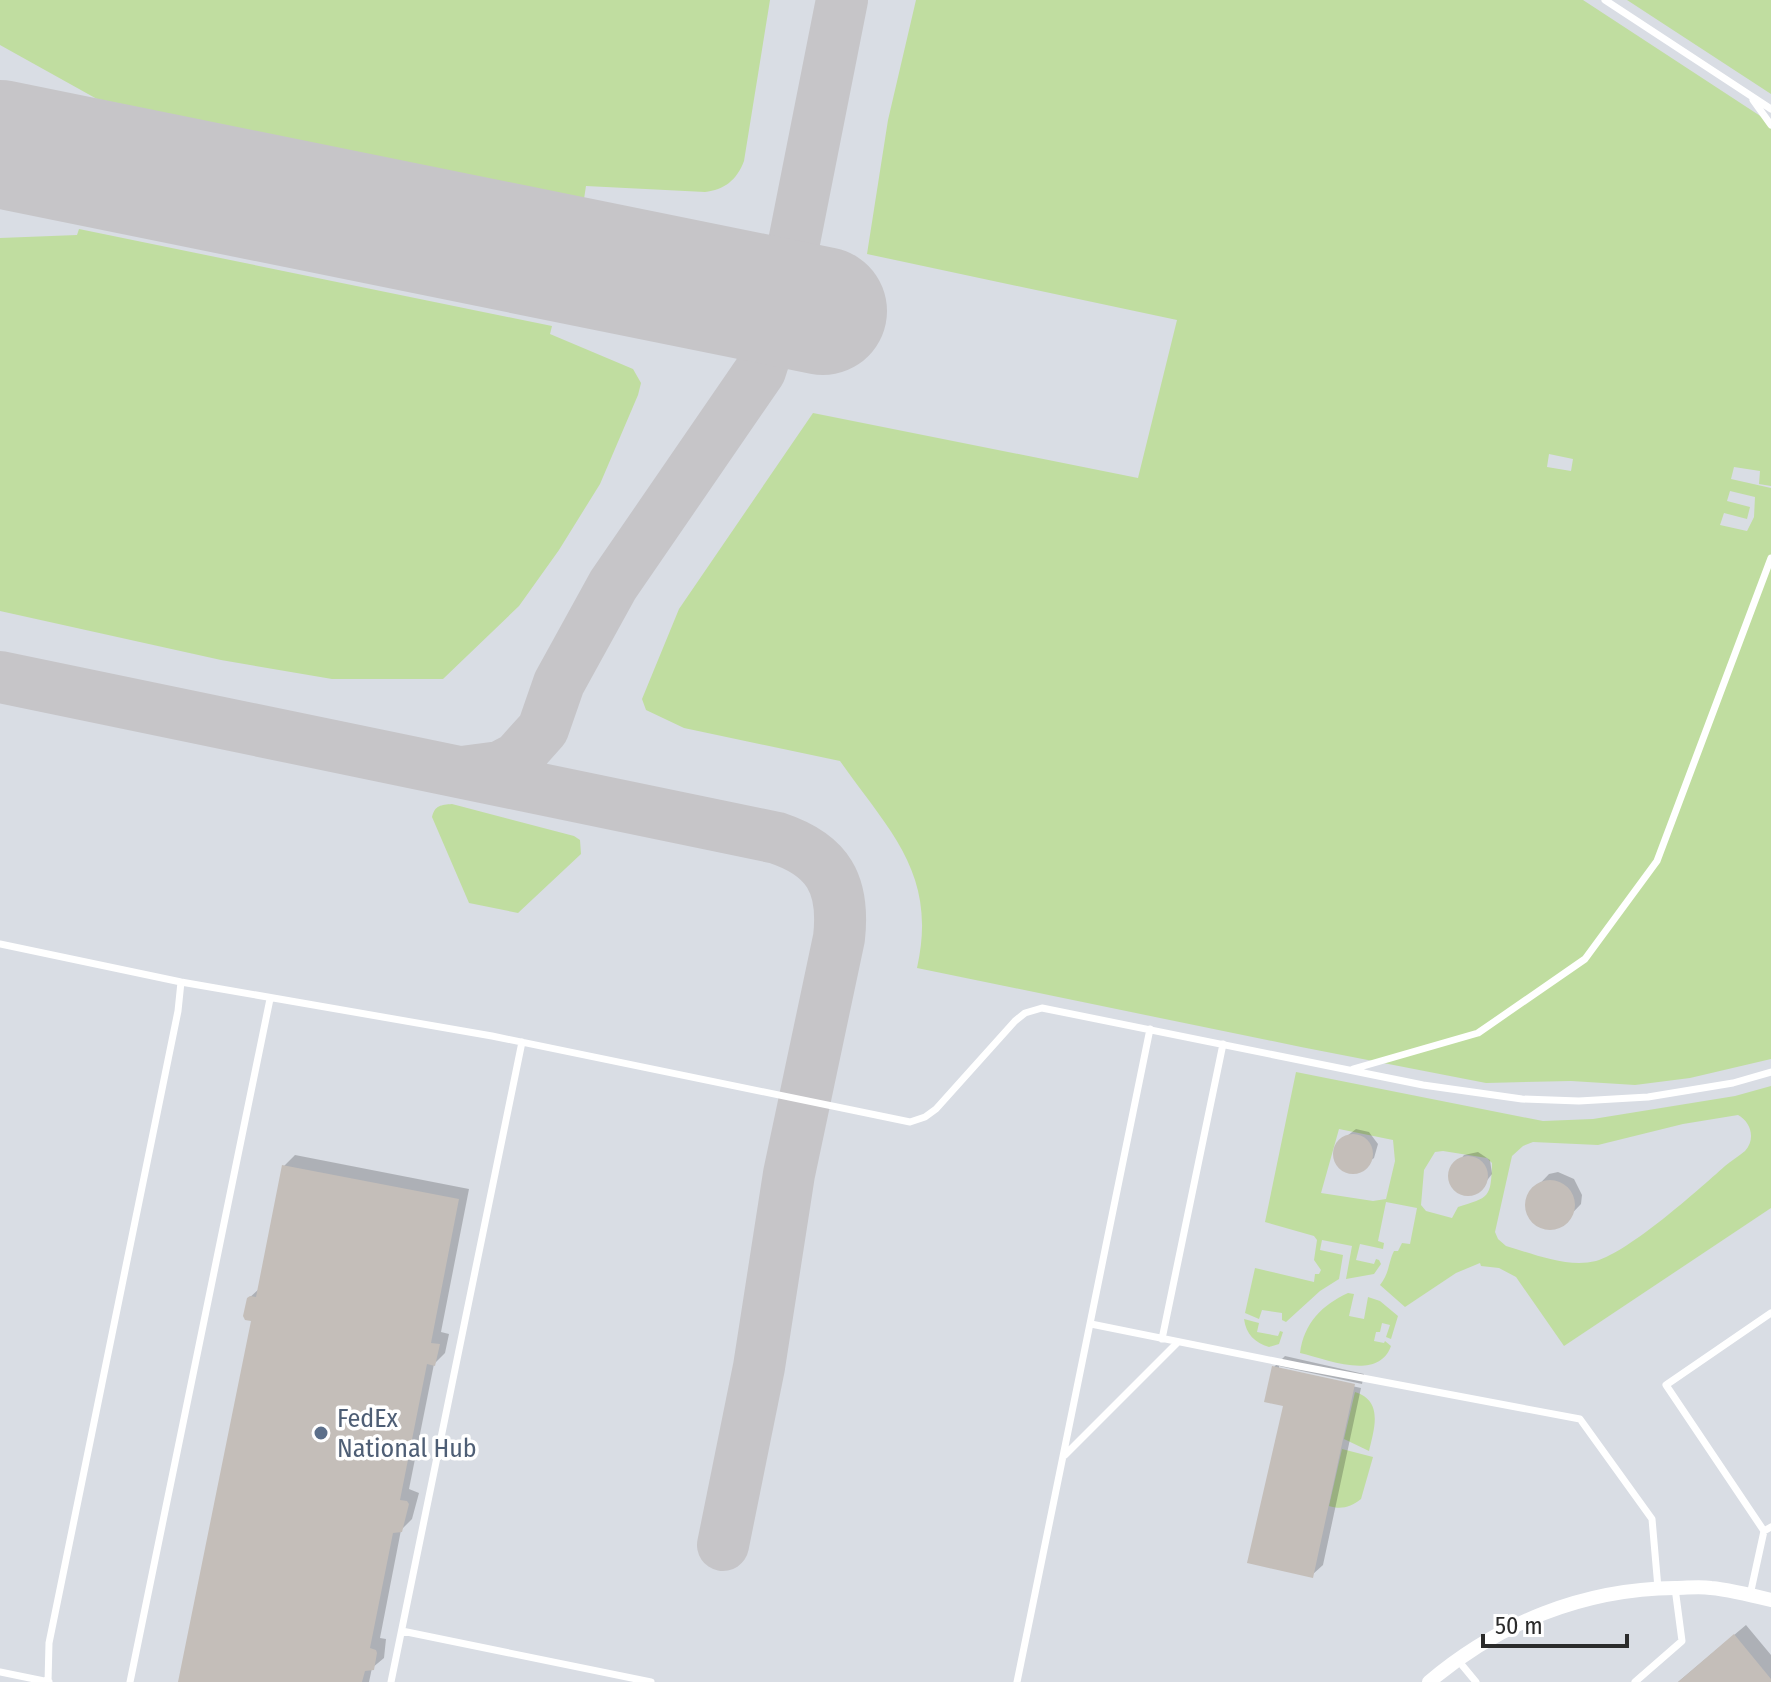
<svg xmlns="http://www.w3.org/2000/svg" width="1771" height="1682" viewBox="0 0 1771 1682" font-family="'Fira Sans Condensed',sans-serif">
  <style>
    .airport { fill: #d9dde4 }
    .green { fill: #c0dda0; fill-rule: evenodd }
    .shadow { fill: #0003 }
    .lines { fill: none; stroke-linecap: round; stroke-linejoin: round }
    .taxiway { stroke: #c6c5c8; stroke-width: 52 }
    .runway { stroke: #c6c5c8; stroke-width: 128 }
    .building { fill: #c4beb9 }
    .service { stroke: #fff; stroke-width: 7 }
    .minor { stroke: #fff; stroke-width: 14 }
    .service-dot { fill: #5c6f8a; stroke: #fff; stroke-width: 3 }
    .labels { text-anchor: middle; dominant-baseline: central; stroke-width: 7; stroke-linejoin: round; paint-order: stroke }
    .service-label { font-size: 26px; fill: #4e5e75; stroke: #fff; text-anchor: start }
  </style>
  <rect width="100%" height="100%" fill="#ebe3de"/>
  <path class="airport" d="M 0,0 L 1771,0 L 1771,1682 L 0,1682 Z"/>
  <path class="green" d="M 0,0 L 770,0 L 744,161 C 737,180 724,190 705,192 L 586,186 L 584,199 L 97,99 L 0,45 Z
    M 916,0 L 1583,0 L 1771,123 L 1771,486 L 1759,484 L 1760,471 L 1734,467 L 1731,479 L 1771,488 L 1771,1059 L 1690,1078 L 1635,1085 L 1571,1081 L 1486,1083 L 1301,1047 L 917,968 C 938,874 890,832 840,761 L 684,728 L 646,710 L 642,699 L 679,609 L 813,413 L 1138,478 L 1177,320 L 867,254 L 888,120 ZM 1549,454 L 1573,459 L 1571,471 L 1547,467 ZM 1730,491 L 1755,497 L 1754,517 L 1747,531 L 1720,525 L 1724,513 L 1747,519 L 1750,507 L 1727,501 Z
    M 1627,0 L 1771,0 L 1771,94 Z
    M 79,229 L 552,326 L 550,334 L 633,369 L 641,383 L 638,395 L 600,484 L 559,550 L 519,606 L 443,679 L 332,679 L 221,660 L 0,611 L 0,238 L 77,235 Z
    M 452,804 L 574,836 L 580,840 L 581,854 L 518,913 L 469,903 L 432,817 C 435,805 441,805 452,804 Z
    M 1296,1072 L 1543,1121 L 1593,1119 L 1735,1096 L 1771,1086 L 1771,1208 L 1564,1346 L 1516,1277 L 1499,1268 L 1481,1266 L 1480,1263 L 1456,1273 L 1405,1307 L 1380,1285 C 1390,1272 1388,1263 1394,1251 L 1398,1251 L 1402,1243 L 1410,1244 L 1417,1208 L 1386,1202 L 1378,1241 L 1384,1243 L 1383,1249 L 1360,1244 L 1356,1260 L 1374,1264 L 1376,1259 L 1379,1260 L 1381,1264 L 1374,1274 L 1346,1279 L 1352,1246 L 1322,1240 L 1320,1250 L 1343,1255 L 1339,1279 L 1320,1291 L 1286,1322 L 1282,1320 L 1282,1313 L 1262,1310 L 1259,1319 L 1245,1313 L 1255,1268 L 1314,1282 L 1315,1274 L 1319,1274 L 1321,1270 L 1314,1260 L 1317,1240 L 1314,1236 L 1265,1222 ZM 1738,1115 C 1751,1122 1756,1139 1745,1151 C 1739,1156 1731,1161 1725,1166 C 1697,1191 1630,1251 1596,1261 C 1567,1268 1534,1254 1506,1246 L 1498,1239 L 1495,1232 L 1512,1156 L 1523,1146 L 1533,1142 L 1598,1145 L 1683,1124 ZM 1339,1129 L 1393,1140 L 1395,1161 L 1386,1199 L 1373,1201 L 1321,1193 ZM 1443,1151 L 1487,1158 L 1492,1163 C 1491,1199 1489,1197 1458,1207 L 1452,1218 L 1426,1211 L 1421,1205 L 1424,1170 L 1435,1152 Z
    M 1348,1293 L 1354,1294 L 1349,1316 L 1364,1319 L 1368,1297 L 1380,1301 L 1398,1316 L 1391,1339 L 1386,1337 L 1390,1325 L 1382,1323 L 1380,1332 L 1376,1332 L 1374,1341 L 1384,1343 L 1385,1341 L 1391,1346 C 1378,1382 1327,1359 1300,1353 C 1304,1323 1322,1305 1348,1293 Z
    M 1244,1319 L 1259,1323 L 1257,1332 L 1278,1336 L 1280,1331 L 1283,1332 L 1279,1344 L 1269,1347 C 1255,1343 1246,1334 1244,1319 Z
    M 1355,1392 C 1384,1401 1374,1429 1369,1451 L 1344,1439 Z
    M 1342,1449 L 1373,1457 L 1361,1499 C 1351,1507 1341,1510 1329,1506 Z"/>
  <path class="shadow" d="M 1356,1129 L 1369,1132 L 1378,1144 L 1374,1158 L 1356,1172 L 1343,1169 L 1335,1157 L 1338,1143 Z
    M 1478,1152 L 1490,1160 L 1492,1174 L 1478,1192 L 1472,1195 L 1465,1194 L 1453,1186 L 1450,1172 L 1464,1155 Z
    M 295,1155 L 469,1189 L 441,1332 L 449,1334 L 445,1353 L 434,1364 L 409,1489 L 419,1493 L 412,1519 L 401,1530 L 380,1638 L 386,1639 L 384,1658 L 372,1668 L 369,1682 L 180,1682 L 254,1319 L 248,1299 L 260,1288 L 284,1166 Z
    M 1558,1172 L 1574,1179 L 1582,1195 L 1581,1204 L 1560,1226 L 1542,1227 L 1534,1221 L 1526,1205 L 1528,1196 L 1549,1174 Z
    M 1285,1356 L 1364,1374 L 1362,1384 L 1279,1366 L 1279,1370 L 1361,1388 L 1323,1565 L 1312,1575 L 1285,1405 L 1274,1367 Z
    M 1746,1625 L 1771,1655 L 1771,1682 L 1678,1682 Z"/>
  <g class="lines">
    <path class="taxiway" d="M 0,139 L 160,172
      M 0,677 L 777,838 C 828,855 845,884 839,938 L 789,1174 L 759,1367 L 723,1545
      M 462,772 L 500,767 L 517,758 L 543,729 L 559,683 L 613,585 L 760,371 L 782,303 L 842,0"/>
    <path class="runway" d="M 0,144 L 823,311"/>
  </g>
  <path class="building" d="M1333 1154a20 20 0 1 1 40 0a20 20 0 1 1-40 0Z
    M1448 1176a20 20 0 1 1 40 0a20 20 0 1 1-40 0Z
    M 282,1165 L 459,1199 L 431,1343 L 440,1344 L 435,1366 L 427,1364 L 400,1500 L 407,1501 L 409,1504 L 402,1532 L 393,1533 L 370,1648 L 376,1650 L 377,1653 L 374,1670 L 365,1671 L 362,1682 L 178,1682 L 251,1321 L 245,1320 L 243,1316 L 247,1298 L 250,1296 L 256,1297 Z
    M1525 1205a25 25 0 1 1 50 0a25 25 0 1 1-50 0Z
    M 1272,1366 L 1355,1384 L 1313,1578 L 1247,1563 L 1283,1406 L 1264,1402 Z
    M 1734,1634 L 1771,1679 L 1771,1682 L 1678,1682 Z"/>
  <g class="lines">
    <path class="service" d="M 1605,0 L 1771,109
      M 1753,100 L 1771,125
      M 0,944 L 181,982 L 492,1036 L 910,1122 L 925,1117 L 936,1109 L 1015,1021 L 1025,1013 L 1042,1008 L 1423,1085 L 1522,1099 L 1579,1101 L 1648,1097 L 1733,1083 L 1771,1072
      M 1353,1069 L 1478,1033 L 1585,959 L 1657,861 L 1771,558
      M 1091,1324 L 1299,1366 L 1580,1419 L 1652,1519 L 1658,1588
      M 1162,1339 L 1223,1044
      M 1065,1455 L 1178,1342
      M 1764,1531 L 1666,1385 L 1771,1313
      M 1750,1595 L 1764,1531 L 1771,1527
      M 402,1631 L 651,1682
      M 1457,1659 L 1476,1682
      M 0,1672 L 49,1682
      M 48,1682 L 49,1643 L 178,1011 L 181,982
      M 130,1682 L 270,999
      M 391,1682 L 522,1042
      M 1017,1682 L 1150,1029
      M 1635,1682 L 1682,1641 L 1675,1588"/>
    <path class="minor" d="M 1429,1682 C 1499,1623 1583,1589 1675,1588 C 1687,1588 1699,1586 1711,1588 C 1731,1590 1751,1595 1771,1600"/>
  </g>
  <circle class="service-dot" cx="321" cy="1433" r="8"/>
  <g class="labels">
    <g class="service-label">
      <text x="337" y="1418">FedEx<tspan x="337" dy="30">National Hub</tspan></text>
    </g>
  </g>
  <path d="M1483 1634v12h144v-12" fill="none" stroke="#2b2b2b" stroke-width="4"/>
  <text x="1495" y="1634" font-size="24" fill="#2b2b2b" stroke="#ffffff" stroke-width="6" paint-order="stroke">50 m</text>
</svg>
